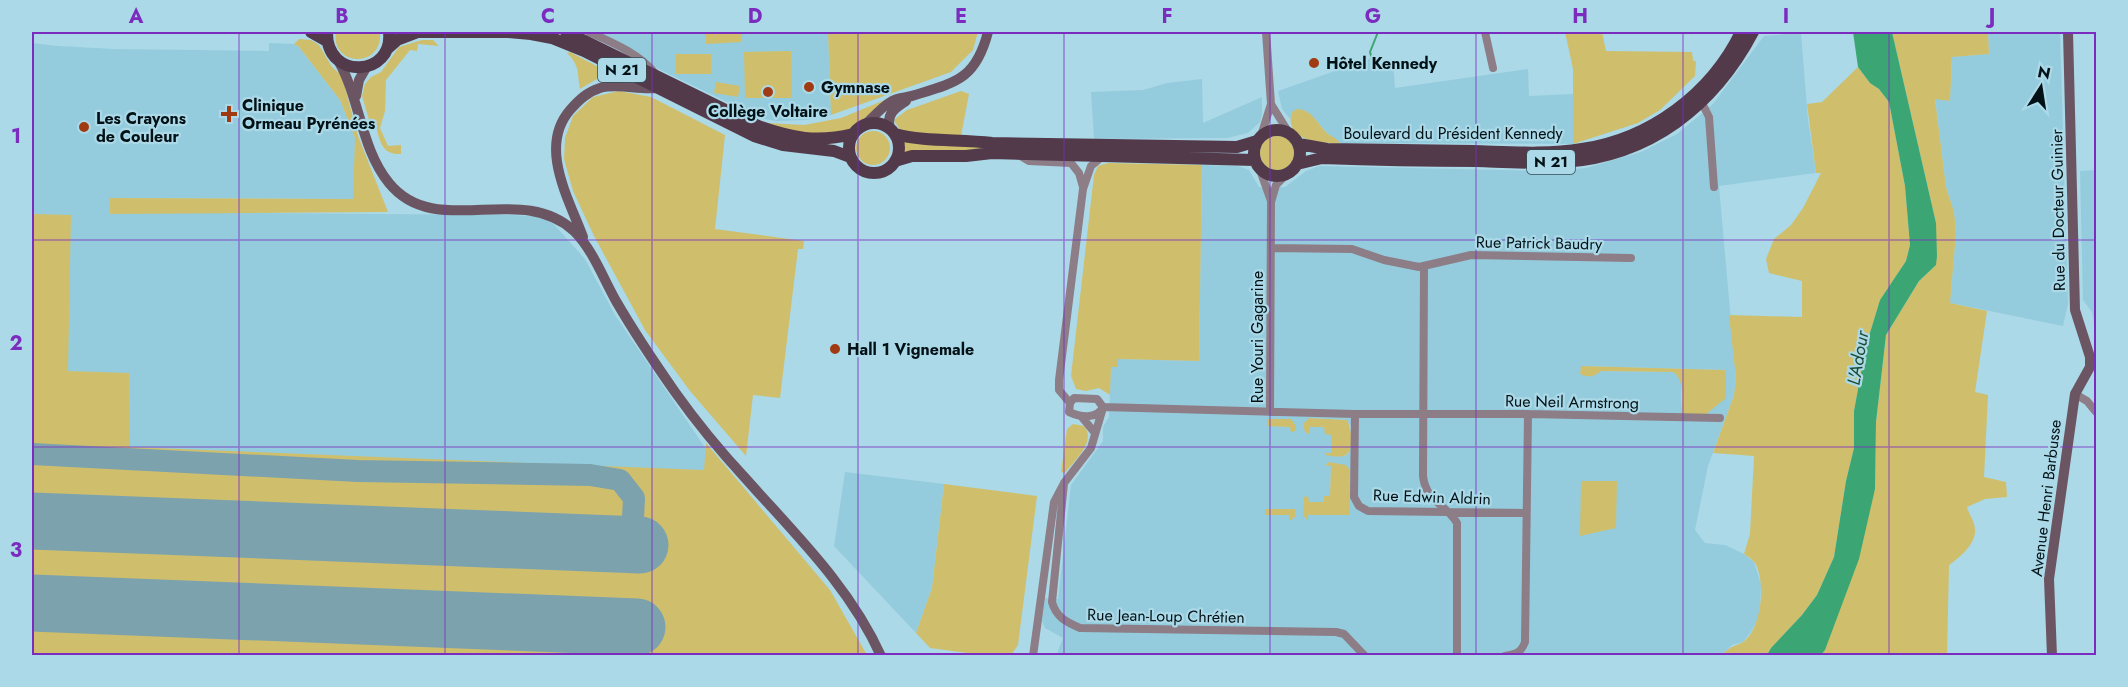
<svg xmlns="http://www.w3.org/2000/svg" width="2128" height="687" viewBox="0 0 2128 687" font-family="Jost,sans-serif">
  <style>
    .built { fill: #95ccdd; fill-rule: evenodd }
    .green { fill: #cfbf6c }
    .water { fill: #3ba673 }
    .lines { fill: none; stroke-linecap: round; stroke-linejoin: round }
    .stream { stroke: #3ba673; stroke-width: 2 }
    .taxiway { stroke: #7ca2ae; stroke-width: 22 }
    .runway { stroke: #7ca2ae; stroke-width: 57 }
    .street { stroke: #8c7d87; stroke-width: 8 }
    .secondary { stroke: #6b5563; stroke-width: 10 }
    .primary { stroke: #533a4b; stroke-width: 12 }
    .grid { fill: none; stroke: #7b2cbf; stroke-width: 1.5; stroke-opacity: 0.55 }
    .poi-dot { fill: #a03a12; stroke: #abd9e8; stroke-width: 2 }
    .labels { text-anchor: middle; dominant-baseline: central; stroke-width: 4.5; stroke-linejoin: round; paint-order: stroke }
    .shield { fill: #abd9e8; stroke: #354d55; stroke-width: 1.5 }
    .shield-label { font-size: 15px; font-weight: bold; fill: #021116 }
    .poi-label { font-size: 16px; font-weight: bold; fill: #021116; stroke: #abd9e8; text-anchor: start }
    .street-label { font-size: 16px; fill: #021116; stroke: #abd9e8 }
    .water-label { font-size: 18px; font-style: italic; fill: #1e4a34; stroke: #abd9e8 }
    .neatline { fill: none; stroke: #7b2cbf; stroke-width: 2 }
    .grid-label { font-size: 20px; text-anchor: middle; font-weight: bold; fill: #7b2cbf }
  </style>
  <rect width="100%" height="100%" fill="#abd9e8"/>
  <path class="built" d="M 582,32 L 828,32 L 831,115 L 806,120 L 776,121 L 760,118 Z
    M 1988,32 L 2060,32 L 2068,304 L 2063,326 L 1950,303 L 1956,233 L 1954,212 L 1946,187 L 1935,98 L 1950,101 L 1952,57 L 1989,54 Z
    M 1801,33 L 1808,120 L 1816,173 L 1719,186 L 1736,378 L 1734,395 L 1708,466 L 1695,530 L 1705,543 L 1725,545 L 1744,554 L 1754,562 L 1761,584 L 1760,606 L 1758,619 L 1751,632 L 1743,642 L 1732,645 L 1724,653 L 1725,656 L 1056,656 L 1063,638 L 1045,628 L 1042,621 L 1045,598 L 1058,599 L 1071,485 L 1103,441 L 1103,427 L 1109,417 L 1111,366 L 1118,359 L 1199,361 L 1202,165 L 1238,166 L 1249,170 L 1259,187 L 1285,187 L 1306,171 L 1319,166 L 1550,171 L 1586,168 L 1641,152 L 1677,134 L 1713,104 L 1764,36 ZM 1581,366 L 1582,366 L 1726,370 L 1681,414 L 1681,382 L 1678,375 L 1673,372 L 1601,371 ZM 1309,418 L 1347,420 L 1351,427 L 1351,447 L 1348,454 L 1345,456 L 1331,453 L 1331,434 L 1325,427 L 1309,427 ZM 1267,419 L 1291,419 L 1291,432 L 1291,427 L 1268,426 ZM 1331,466 L 1350,515 L 1308,515 L 1308,502 L 1324,502 L 1330,497 Z
    M 32,43 L 58,46 L 114,49 L 269,51 L 269,43 L 294,44 L 299,47 L 340,100 L 355,138 L 354,199 L 110,198 L 110,212 L 511,215 L 535,216 L 551,221 L 585,259 L 615,315 L 704,446 L 802,568 L 32,656 Z
    M 1369,59 L 1393,59 L 1395,88 L 1528,69 L 1529,96 L 1573,94 L 1573,144 L 1340,143 L 1327,133 L 1314,118 L 1292,112 L 1290,119 L 1282,109 L 1278,91 Z
    M 1202,79 L 1203,123 L 1262,97 L 1262,114 L 1260,122 L 1248,133 L 1227,138 L 1094,139 L 1091,92 L 1143,90 L 1167,83 Z
    M 2096,170 L 2096,334 L 2092,312 L 2083,300 L 2080,171 Z
    M 845,472 L 944,484 L 932,588 L 916,633 L 834,546 Z"/>
  <path class="green" d="M 336,32 L 380,32 C 383,70 330,66 336,32 Z
    M 706,32 L 742,32 L 742,42 L 706,44 Z
    M 828,32 L 978,32 L 973,50 L 951,72 L 831,115 Z
    M 1565,32 L 1602,32 L 1606,51 L 1692,52 L 1693,60 L 1696,62 L 1695,76 L 1660,110 L 1638,123 L 1573,144 L 1573,69 Z
    M 1892,32 L 1988,32 L 1989,54 L 1952,57 L 1950,101 L 1935,99 L 1946,187 L 1954,212 L 1956,233 L 1950,303 L 1987,311 L 1975,392 L 1988,395 L 1984,477 L 2006,482 L 2007,497 L 1985,499 L 1967,507 C 1969,515 1975,521 1975,530 C 1976,544 1959,558 1949,565 L 1947,655 L 1821,656 L 1825,650 L 1875,489 L 1876,422 L 1886,335 L 1919,281 L 1936,265 L 1936,223 Z
    M 299,39 L 311,40 L 319,45 L 332,67 L 342,76 L 358,136 L 388,212 L 110,214 L 110,198 L 353,199 L 355,138 L 340,100 L 299,47 L 294,44 Z
    M 422,40 L 433,40 L 439,46 L 418,44 L 417,51 L 410,50 L 386,80 L 385,111 L 380,128 L 388,146 L 401,145 L 401,154 C 382,155 380,142 376,126 L 370,123 L 362,96 L 365,84 L 371,77 L 381,72 L 399,47 Z
    M 791,51 L 792,98 L 745,98 L 744,52 Z
    M 570,52 L 604,70 L 607,73 L 580,89 C 577,72 580,66 567,53 Z
    M 676,54 L 711,54 L 711,74 L 676,74 Z
    M 1858,67 L 1870,83 L 1879,89 L 1889,102 L 1905,186 L 1910,245 L 1906,261 L 1880,300 L 1866,346 L 1854,411 L 1854,448 L 1846,481 L 1834,557 L 1817,595 L 1802,615 L 1771,648 L 1767,655 L 1725,656 L 1723,654 C 1733,644 1735,647 1743,642 C 1762,629 1766,581 1755,563 C 1752,559 1747,556 1744,554 L 1750,534 L 1754,456 L 1713,453 L 1734,395 L 1736,378 L 1729,315 L 1802,317 L 1802,281 L 1769,273 L 1766,259 L 1774,239 L 1791,225 L 1803,208 L 1821,173 L 1816,173 L 1807,104 L 1822,102 Z
    M 716,82 L 740,86 L 738,97 L 714,93 Z
    M 619,91 L 651,97 L 725,135 L 715,229 L 804,241 L 803,249 L 798,249 L 780,398 L 753,395 L 746,456 L 690,391 L 645,330 L 594,236 L 573,191 L 564,159 L 565,138 L 573,116 L 593,97 Z
    M 961,91 L 969,94 L 961,136 L 923,136 L 900,130 L 894,120 L 907,110 Z
    M 887,99 C 875,110 860,123 846,131 C 826,142 787,130 767,123 L 804,125 L 841,118 Z
    M 1297,109 C 1312,109 1318,125 1328,134 C 1333,137 1337,139 1340,143 C 1320,144 1283,140 1292,112 Z
    M856 148a17 17 0 1 1 34 0a17 17 0 1 1-34 0Z
    M1260 153a17 17 0 1 1 34 0a17 17 0 1 1-34 0Z
    M 903,141 L 984,147 L 984,149 L 902,154 Z
    M 1108,163 L 1202,165 L 1199,361 L 1118,359 L 1118,367 L 1111,367 L 1110,395 L 1099,388 L 1086,391 L 1076,389 L 1071,376 L 1094,175 L 1098,166 Z
    M 32,214 L 71,215 L 68,371 L 129,373 L 130,447 L 704,470 L 706,443 L 830,590 L 867,655 L 32,655 Z
    M 1581,366 L 1726,370 L 1726,398 L 1705,415 L 1681,415 C 1681,401 1686,380 1673,372 L 1601,371 C 1594,377 1589,378 1580,374 Z
    M 1309,418 L 1347,420 C 1351,427 1355,449 1346,455 C 1341,458 1331,456 1326,455 L 1325,453 L 1331,453 L 1331,435 L 1325,434 L 1324,427 L 1310,427 L 1309,434 L 1305,432 L 1303,424 Z
    M 1267,419 L 1291,419 L 1296,426 L 1296,430 L 1291,433 L 1290,427 L 1267,426 Z
    M 1073,424 L 1084,426 C 1097,441 1074,461 1065,473 L 1061,472 L 1067,429 Z
    M 1329,462 L 1346,465 L 1349,469 L 1350,515 L 1308,515 L 1308,521 L 1303,515 L 1304,497 L 1308,496 L 1309,502 L 1324,502 L 1324,496 L 1330,496 L 1331,466 L 1325,465 Z
    M 1581,481 L 1617,481 L 1616,528 L 1580,536 Z
    M 944,484 L 1037,496 L 1018,645 L 1011,655 L 982,655 L 930,648 L 916,633 L 932,588 Z
    M 1265,509 L 1295,509 L 1295,517 L 1289,521 L 1289,515 L 1265,515 Z"/>
  <path class="water" d="M 1853,32 L 1892,32 L 1936,223 L 1937,256 L 1936,265 L 1919,281 L 1886,335 L 1876,422 L 1875,489 L 1859,559 L 1825,650 L 1821,655 L 1767,655 L 1771,648 L 1802,615 L 1817,595 L 1834,557 L 1846,481 L 1854,448 L 1854,411 L 1866,346 L 1880,300 L 1906,261 L 1910,245 L 1905,186 L 1889,102 L 1879,89 L 1870,83 L 1858,67 Z"/>
  <g class="lines">
    <path class="stream" d="M 1372,59 L 1370,52 L 1378,32"/>
    <path class="taxiway" d="M 32,454 L 358,471 L 590,475 L 620,480 L 634,498 L 632,538"/>
    <path class="runway" d="M 32,521 L 640,545
      M 32,603 L 637,627"/>
    <path class="street" d="M 589,32 C 613,43 638,53 655,73
      M 1485,32 L 1493,68
      M 1702,103 L 1709,117 L 1714,187
      M 1271,104 L 1289,133
      M 1261,136 L 1271,104 L 1266,32
      M 1019,155 L 1029,161 L 1071,163 L 1079,173 L 1083,187
      M 1260,170 L 1271,201
      M 1271,248 L 1352,249 L 1384,260 L 1419,267 L 1471,255 L 1631,258
      M 1424,266 L 1423,476 C 1426,502 1445,503 1457,523 L 1457,656
      M 2075,394 L 2087,401 L 2096,412
      M 1074,398 L 1097,399 L 1103,407 C 1097,420 1080,417 1069,412 L 1070,403 Z
      M 1070,403 L 1059,390 L 1059,380 L 1083,189 L 1091,166 L 1103,156
      M 1103,407 L 1355,414 L 1528,414 L 1720,418
      M 1270,412 L 1271,202 L 1276,185 L 1287,174
      M 1355,414 L 1354,497 L 1359,506 L 1368,511 L 1526,513
      M 1081,416 L 1095,433
      M 1064,483 L 1052,602 C 1056,617 1066,622 1080,628 L 1336,632 L 1344,634 L 1365,656
      M 1033,656 L 1054,502 L 1064,483 L 1091,448 L 1102,411
      M 1505,656 C 1516,654 1521,653 1525,642 L 1528,414"/>
    <path class="secondary" d="M 339,62 C 360,99 361,149 389,183 C 436,241 520,181 574,231 C 593,250 603,278 616,301 C 634,332 654,362 675,392 C 697,423 721,452 747,480 C 796,535 850,587 881,656
      M 356,96 L 359,80 L 367,66
      M 867,123 C 874,116 883,106 892,101 C 899,97 907,98 915,95 C 958,82 976,78 988,32
      M 890,128 C 886,114 895,108 906,101
      M 583,237 C 569,199 538,147 570,110 C 579,100 587,92 600,88 C 618,83 638,90 656,88
      M 2052,656 L 2049,579 L 2075,394 L 2090,367 L 2090,357 L 2075,310 L 2068,32"/>
    <path class="primary" d="M 311,32 L 327,41
      M 327,32 C 326,81 394,77 389,32
      M 566,32 L 758,126 C 792,138 817,143 853,134
      M 387,49 L 397,40 L 418,32 L 508,32 L 531,34 L 552,38 L 584,51 L 754,136 L 783,145 L 834,151 L 850,157
      M849 148a25 25 0 1 1 50 0a25 25 0 1 1-50 0Z
      M1254 153a23 23 0 1 1 46 0a23 23 0 1 1-46 0Z
      M 895,134 C 924,142 960,139 992,143 L 1237,147 L 1257,141
      M 1299,144 L 1327,149 C 1375,150 1424,150 1473,151 C 1509,152 1546,155 1582,149 C 1650,139 1711,94 1741,32
      M 895,161 L 912,156 L 966,156 L 992,153 L 1255,160
      M 1297,164 L 1322,158 C 1373,160 1425,161 1477,161 C 1506,162 1535,164 1564,162 C 1650,156 1714,106 1753,32"/>
  </g>
  <path class="grid" d="M 239,32 L 239,656M 445,32 L 445,656M 652,32 L 652,656M 858,32 L 858,656M 1064,32 L 1064,656M 1270,32 L 1270,656M 1476,32 L 1476,656M 1683,32 L 1683,656M 1889,32 L 1889,656M 32,240 L 2096,240M 32,447 L 2096,447"/>
  <g class="poi-dot">
    <circle cx="1314" cy="63" r="6"/>
    <circle cx="809" cy="87" r="6"/>
    <circle cx="768" cy="92" r="6"/>
    <path d="M226 105h6v6h6v6h-6v6h-6v-6h-6v-6h6z"/>
    <circle cx="84" cy="127" r="6"/>
    <circle cx="835" cy="349" r="6"/>
  </g>
  <g class="labels">
    <g class="shield">
      <rect x="598" y="58" width="48" height="24" rx="4.5"/>
      <rect x="1527" y="150" width="48" height="24" rx="4.5"/>
    </g>
    <g class="shield-label">
      <text x="622" y="70">N 21</text>
      <text x="1551" y="162">N 21</text>
    </g>
    <g class="poi-label">
      <text x="1326" y="63">Hôtel Kennedy</text>
      <text x="821" y="87">Gymnase</text>
      <text x="242" y="105">Clinique<tspan x="242" dy="18">Ormeau Pyrénées</tspan></text>
      <text x="768" y="111" text-anchor="middle">Collège Voltaire</text>
      <text x="96" y="118">Les Crayons<tspan x="96" dy="18">de Couleur</tspan></text>
      <text x="847" y="349">Hall 1 Vignemale</text>
    </g>
    <g class="street-label">
      <text x="1453" y="133">Boulevard du Président Kennedy</text>
      <text transform="translate(2058 210) rotate(-91)">Rue du Docteur Guinier</text>
      <text transform="translate(1539 243) rotate(1)">Rue Patrick Baudry</text>
      <text transform="translate(1257 337) rotate(-90)">Rue Youri Gagarine</text>
      <text transform="translate(1572 402) rotate(1)">Rue Neil Armstrong</text>
      <text transform="translate(1432 497) rotate(2)">Rue Edwin Aldrin</text>
      <text transform="translate(2046 498) rotate(-83)">Avenue Henri Barbusse</text>
      <text transform="translate(1166 616) rotate(1)">Rue Jean-Loup Chrétien</text>
    </g>
    <g class="water-label">
      <text transform="translate(1858 358) rotate(-80)">L'Adour</text>
    </g>
  </g>
  <rect width="2128" height="687" fill="none" stroke="#abd9e8" stroke-width="66"/>
  <g transform="translate(2041 87) rotate(12)" stroke="#abd9e8" stroke-width="4.5" paint-order="stroke">
  <path d="M0-4.5L10 22L0 15L-10 22Z" fill="#021116"/>
  <text y="-9" font-size="16" font-weight="bold" text-anchor="middle" fill="#021116">N</text>
  </g>
  <rect x="33" y="33" width="2062" height="621" class="neatline"/>
  <g class="grid-label">
    <text x="136" y="23">A</text>
    <text x="342" y="23">B</text>
    <text x="548" y="23">C</text>
    <text x="755" y="23">D</text>
    <text x="961" y="23">E</text>
    <text x="1167" y="23">F</text>
    <text x="1373" y="23">G</text>
    <text x="1580" y="23">H</text>
    <text x="1786" y="23">I</text>
    <text x="1992" y="23">J</text>
    <text x="16" y="143">1</text>
    <text x="16" y="350">2</text>
    <text x="16" y="557">3</text>
  </g>
</svg>
